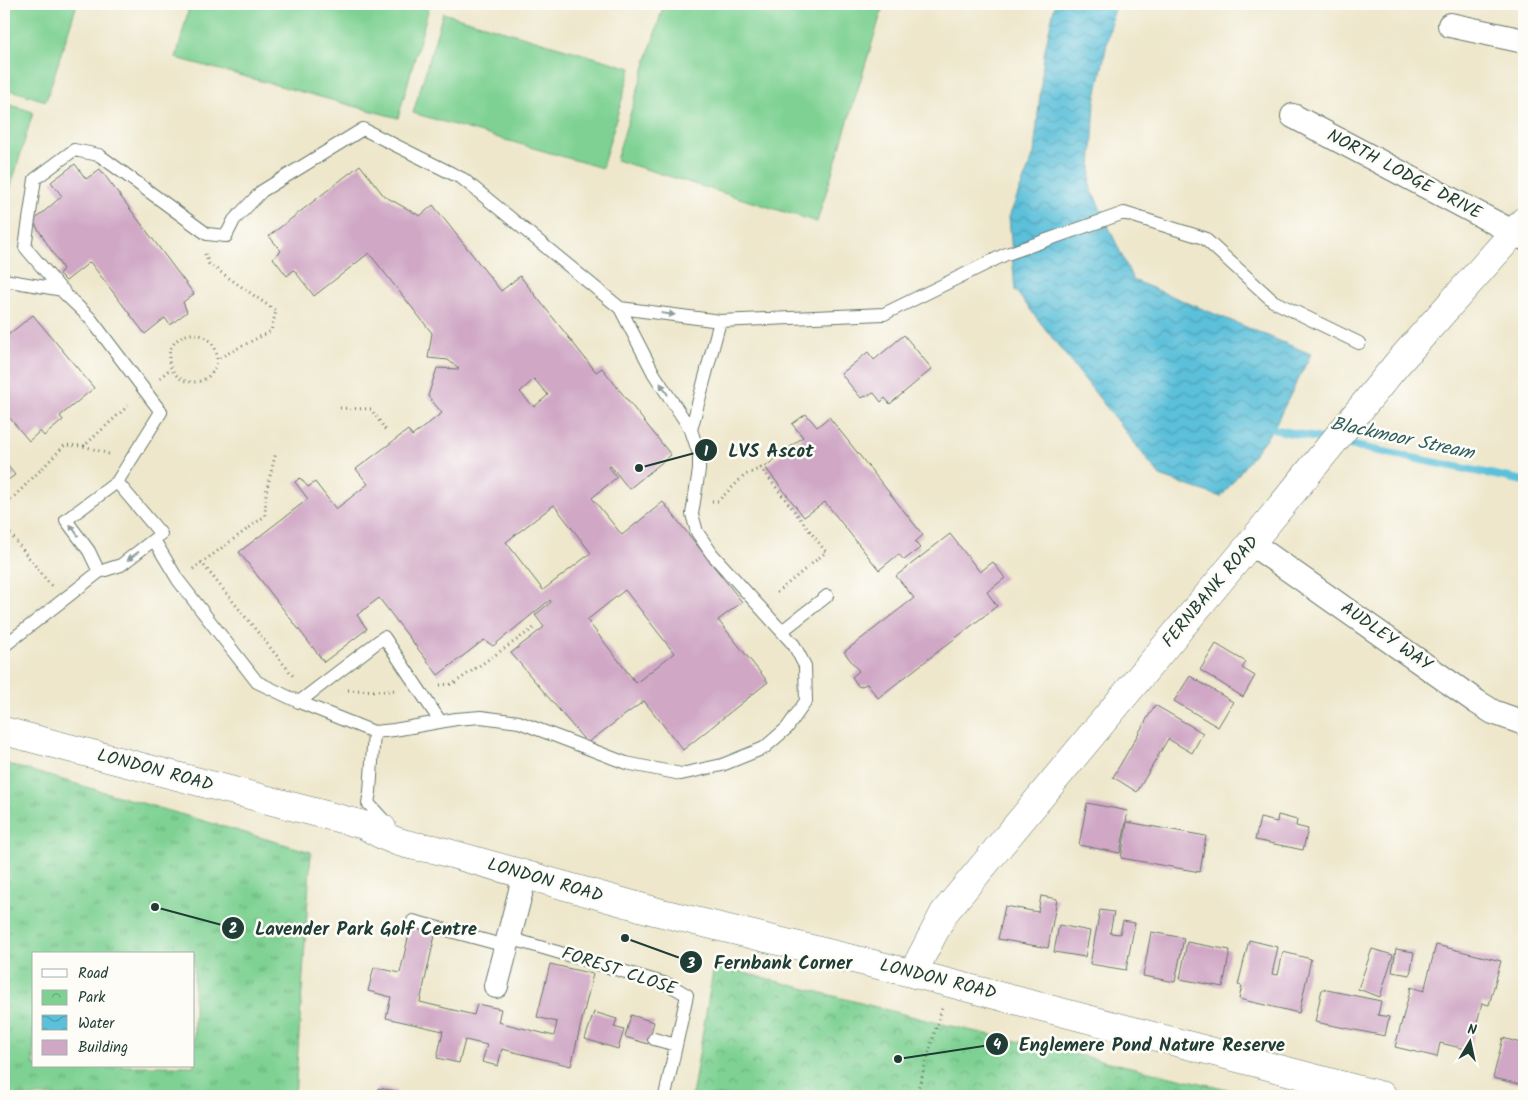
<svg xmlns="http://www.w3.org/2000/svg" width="1528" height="1100" viewBox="0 0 1528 1100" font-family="Kalam,sans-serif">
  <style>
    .grass { fill: url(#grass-tufts); stroke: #4e8764; fill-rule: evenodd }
    .park { fill: url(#park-crowns); stroke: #4e8764 }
    .garden { fill: #7ed193; stroke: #4e8764 }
    .water { fill: url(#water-waves); stroke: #3e7e87 }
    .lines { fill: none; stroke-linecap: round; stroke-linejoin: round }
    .stream { stroke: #5cc0da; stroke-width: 8 }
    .building { fill: #d0a8c6; fill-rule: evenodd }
    .service-casing { stroke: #677869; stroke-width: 14 }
    .minor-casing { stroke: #677869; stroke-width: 26 }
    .tertiary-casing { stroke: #677869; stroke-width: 29 }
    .primary-casing { stroke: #677869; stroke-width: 29 }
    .path { stroke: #677869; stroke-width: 3; stroke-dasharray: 1 4; stroke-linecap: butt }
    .service { stroke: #fff; stroke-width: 12 }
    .minor { stroke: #fff; stroke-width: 24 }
    .tertiary { stroke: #fff; stroke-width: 28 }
    .primary { stroke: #fff; stroke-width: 28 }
    .oneway { fill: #8f9e9a }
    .labels { text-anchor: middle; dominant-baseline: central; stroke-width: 5; stroke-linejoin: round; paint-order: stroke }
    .street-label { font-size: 18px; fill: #1f3d34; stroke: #fdfcf7 }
    .water-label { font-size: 19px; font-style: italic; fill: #2e5e5e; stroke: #fdfcf7 }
    .leader { fill: none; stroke: #1f3d34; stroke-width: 2 }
    .callout-dot { fill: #1f3d34; stroke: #fdfcf7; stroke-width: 2 }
    .mark-label { font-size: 15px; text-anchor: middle; font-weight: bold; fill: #fff }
    .callout-label { font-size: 19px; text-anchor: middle; font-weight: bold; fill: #1f3d34; stroke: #fdfcf7; stroke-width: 5; stroke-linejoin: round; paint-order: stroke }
  </style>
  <defs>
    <pattern id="grass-tufts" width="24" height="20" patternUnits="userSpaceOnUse" patternTransform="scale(1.25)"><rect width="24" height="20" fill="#7ed193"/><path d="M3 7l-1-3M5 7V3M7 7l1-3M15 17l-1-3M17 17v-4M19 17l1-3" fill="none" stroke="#67ab79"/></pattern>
    <pattern id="park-crowns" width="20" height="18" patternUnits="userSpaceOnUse" patternTransform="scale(1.25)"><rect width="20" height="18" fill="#7ed193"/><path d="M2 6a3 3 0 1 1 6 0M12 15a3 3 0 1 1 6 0" fill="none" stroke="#67ab79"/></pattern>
    <pattern id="water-waves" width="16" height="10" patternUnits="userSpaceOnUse" patternTransform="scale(1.25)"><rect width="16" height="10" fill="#5cc0da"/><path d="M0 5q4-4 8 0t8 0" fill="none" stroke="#4b9db2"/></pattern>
  </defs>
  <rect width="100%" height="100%" fill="#fdfcf7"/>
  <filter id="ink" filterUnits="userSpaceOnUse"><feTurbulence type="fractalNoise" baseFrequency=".02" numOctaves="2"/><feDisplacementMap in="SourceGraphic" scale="10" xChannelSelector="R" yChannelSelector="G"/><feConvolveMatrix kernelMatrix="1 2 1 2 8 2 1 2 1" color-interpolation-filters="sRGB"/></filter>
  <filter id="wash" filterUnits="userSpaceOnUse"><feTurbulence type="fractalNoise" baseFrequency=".0096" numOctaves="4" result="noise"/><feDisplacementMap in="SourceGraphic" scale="20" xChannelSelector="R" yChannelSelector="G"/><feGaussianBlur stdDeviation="1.12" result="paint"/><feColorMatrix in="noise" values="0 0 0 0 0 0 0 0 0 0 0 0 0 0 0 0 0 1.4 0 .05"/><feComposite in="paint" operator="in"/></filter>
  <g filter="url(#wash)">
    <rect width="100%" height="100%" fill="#eee7cc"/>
    <path class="grass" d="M 4,763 L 311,852 L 295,1096 L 4,1096 ZM 34,954 L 194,954 L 194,1066 L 34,1066 Z"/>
    <path class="park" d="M 714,965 L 938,1023 L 1258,1096 L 692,1096 Z"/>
    <path class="garden" d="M 4,4 L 77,4 L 46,101 L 4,88 Z
      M 190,4 L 430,4 L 398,118 L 176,58 Z
      M 664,4 L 884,4 L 817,222 L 616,160 Z
      M 443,13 L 631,68 L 602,168 L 413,113 Z
      M 4,103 L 33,112 L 4,210 Z"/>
    <path class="water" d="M 1055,4 L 1115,4 L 1095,102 L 1090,186 L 1133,280 L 1311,354 L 1273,429 L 1221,497 L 1160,476 L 1015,290 L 1009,217 L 1034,154 L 1044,54 Z"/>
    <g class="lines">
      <path class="stream" d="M 1273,429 L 1326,440
        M 1340,443 L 1524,481"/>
    </g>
    <g id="blocks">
      <path class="building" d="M 75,164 L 86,179 L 100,169 L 194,294 L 183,302 L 187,312 L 170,325 L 165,318 L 145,334 L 90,262 L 66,281 L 59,274 L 63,269 L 33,221 L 62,196 L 51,182 Z
        M 360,165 L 384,196 L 420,216 L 433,205 L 501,291 L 520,276 L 596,372 L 602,368 L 671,455 L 629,489 L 611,466 L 609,467 L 617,477 L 592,498 L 622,535 L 663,502 L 742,602 L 718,620 L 768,682 L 683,750 L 644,701 L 587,743 L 511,653 L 544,627 L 535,615 L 551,602 L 550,600 L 493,646 L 484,640 L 438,675 L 379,598 L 357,615 L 367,629 L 324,662 L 239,552 L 308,499 L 295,482 L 300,478 L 308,487 L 315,482 L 336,509 L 368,484 L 356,469 L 408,430 L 412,436 L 442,413 L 428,396 L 437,368 L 459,369 L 448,360 L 428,358 L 432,333 L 369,253 L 314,296 L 294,270 L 287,276 L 273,258 L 281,251 L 269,236 ZM 534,379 L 548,395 L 534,407 L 520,392 ZM 554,505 L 591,553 L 543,590 L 506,542 ZM 625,590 L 674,653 L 636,683 L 587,620 Z
        M 33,315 L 94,388 L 60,416 L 63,420 L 44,436 L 40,431 L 29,441 L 8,416 L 4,419 L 4,338 Z
        M 904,335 L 932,369 L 890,404 L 885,398 L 881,402 L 874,393 L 861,398 L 841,374 L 868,352 L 874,360 Z
        M 806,414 L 817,427 L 829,417 L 923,535 L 915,542 L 920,548 L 904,560 L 899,554 L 879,570 L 825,502 L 804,517 L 765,467 L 803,437 L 792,424 Z
        M 4,461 L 15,475 L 4,483 Z
        M 950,534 L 980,572 L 993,562 L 1005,578 L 987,592 L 997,606 L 878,698 L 867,684 L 859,687 L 852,677 L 859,671 L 844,652 L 914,598 L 896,576 Z
        M 1216,644 L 1246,662 L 1242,668 L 1255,676 L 1243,697 L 1200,670 Z
        M 1190,676 L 1233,702 L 1218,727 L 1174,701 Z
        M 1155,705 L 1203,733 L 1192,753 L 1168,739 L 1137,792 L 1113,777 Z
        M 1087,803 L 1128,811 L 1120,853 L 1079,845 Z
        M 1278,815 L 1297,820 L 1296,826 L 1308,829 L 1303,850 L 1255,840 L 1260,818 L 1277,822 Z
        M 1127,822 L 1206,836 L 1200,872 L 1121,858 Z
        M 1041,896 L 1057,899 L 1048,948 L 998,939 L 1005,906 L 1038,912 Z
        M 1100,910 L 1114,912 L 1110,933 L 1120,934 L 1123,921 L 1135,923 L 1126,970 L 1090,964 Z
        M 411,925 L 436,931 L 420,1002 L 474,1015 L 477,1004 L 501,1009 L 498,1022 L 554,1036 L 557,1022 L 537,1017 L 550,964 L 593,974 L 571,1066 L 502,1049 L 498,1066 L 482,1062 L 487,1045 L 465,1040 L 459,1063 L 437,1058 L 443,1031 L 386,1018 L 391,997 L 368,991 L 374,967 L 400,973 Z
        M 1059,925 L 1090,931 L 1085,957 L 1054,952 Z
        M 1151,932 L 1184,938 L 1175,982 L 1143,976 Z
        M 1249,940 L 1278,947 L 1272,974 L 1278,975 L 1283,952 L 1311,959 L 1299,1013 L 1239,999 L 1242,986 L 1238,985 Z
        M 1187,942 L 1230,950 L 1223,987 L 1180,979 Z
        M 1436,945 L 1501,961 L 1489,1005 L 1482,1003 L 1470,1050 L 1440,1043 L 1437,1057 L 1395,1047 L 1411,987 L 1424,991 Z
        M 1372,949 L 1393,955 L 1380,997 L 1358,989 Z
        M 1396,949 L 1414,952 L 1410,975 L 1392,972 Z
        M 1322,989 L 1381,1001 L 1378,1015 L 1389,1017 L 1385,1036 L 1315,1022 Z
        M 594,1012 L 617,1019 L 614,1027 L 624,1030 L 618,1049 L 585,1039 Z
        M 631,1015 L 654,1022 L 648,1044 L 625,1037 Z
        M 1503,1038 L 1524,1044 L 1524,1085 L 1493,1078 Z
        M 378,1088 L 396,1091 L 395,1096 L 376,1096 Z"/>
    </g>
  </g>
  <g filter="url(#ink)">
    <use href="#blocks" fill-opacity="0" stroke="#677869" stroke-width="1"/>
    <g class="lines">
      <g class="service-casing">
        <path id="service" d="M 4,280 L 63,290
          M 620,308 L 720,321 L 884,314 L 1004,255 L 1124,213 L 1204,238 L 1273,301 L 1359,343
          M 691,430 L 720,321
          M 117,482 L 161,412 L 90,318 L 65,294 L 25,247 L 35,179 L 74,150 L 99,155 L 207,234 L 226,236 L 234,220 L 262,191 L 363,129 L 463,179 L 620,308 L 654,374 L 691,430 L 699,454 L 699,470 L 692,514 L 697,532 L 712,554 L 794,645 L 805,666 L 806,701 L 787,728 L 764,748 L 722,765 L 681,774 L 626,763 L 519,722 L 481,717 L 456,719 L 394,730 L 374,732
          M 154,540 L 178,580 L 257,682 L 299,702 L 374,732 L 370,792 L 368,803 L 388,825
          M 782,631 L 827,596
          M 4,646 L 99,572 L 121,565 L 161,534 L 117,482 L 66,520 L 89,551 L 99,572
          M 299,702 L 384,637 L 440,721
          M 413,921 L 506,946
          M 509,938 L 670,985 L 687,995 L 665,1096
          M 654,1039 L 676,1045"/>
      </g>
      <g class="minor-casing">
        <path id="minor" d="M 1450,25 L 1524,41
          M 1293,116 L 1524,238
          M 1251,543 L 1477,702 L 1493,712 L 1524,723
          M 496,986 L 525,875"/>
      </g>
      <g class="tertiary-casing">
        <path id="tertiary" d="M 915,974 L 918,963 L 944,913 L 1251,543 L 1397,364 L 1524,221"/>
      </g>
      <g class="primary-casing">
        <path id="primary" d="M 4,731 L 364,825 L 382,828
          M 364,825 C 388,840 406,846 434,849 L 658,912 L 915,974 L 1383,1096"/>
      </g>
      <path class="path" d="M 205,254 L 209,264 L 276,311 L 271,331 L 217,359
        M169 358a24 24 0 1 1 48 0a24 24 0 1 1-48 0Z
        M 160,378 L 171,368
        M 340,408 L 371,409 L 387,432
        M 84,446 L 112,455
        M 712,501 L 718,501 L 745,475 L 761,468 L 826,552 L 774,595
        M 4,507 L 65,445 L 84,446 L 131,403
        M 4,526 L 52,587
        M 201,562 L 294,677
        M 193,569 L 265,516 L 266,492 L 276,452
        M 440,685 L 453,684 L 534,628
        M 348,690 L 387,691 L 396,690
        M 916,1096 L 942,1008"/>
      <use href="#service" class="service"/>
      <use href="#minor" class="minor"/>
      <use href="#tertiary" class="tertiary"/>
      <use href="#primary" class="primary"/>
    </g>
    <defs><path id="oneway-solid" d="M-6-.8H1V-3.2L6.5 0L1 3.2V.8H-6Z" transform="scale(1.25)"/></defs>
    <g class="oneway">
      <use href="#oneway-solid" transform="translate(668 314) rotate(7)"/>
      <use href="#oneway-solid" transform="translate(664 389) rotate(-123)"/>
      <use href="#oneway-solid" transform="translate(74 530) rotate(-126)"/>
      <use href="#oneway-solid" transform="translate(133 556) rotate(143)"/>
    </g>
  </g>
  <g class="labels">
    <g class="street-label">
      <text transform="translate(1404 175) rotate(28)">NORTH LODGE DRIVE</text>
      <text transform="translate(1211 592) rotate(-50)">FERNBANK ROAD</text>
      <text transform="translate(1386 637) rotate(35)">AUDLEY WAY</text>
      <text transform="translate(155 771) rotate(15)">LONDON ROAD</text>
      <text transform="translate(545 881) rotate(16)">LONDON ROAD</text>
      <text transform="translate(619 972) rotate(18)">FOREST CLOSE</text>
      <text transform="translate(938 980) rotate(14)">LONDON ROAD</text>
    </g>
    <g class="water-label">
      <text transform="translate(1402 439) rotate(12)">Blackmoor Stream</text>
    </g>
  </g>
  <path class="leader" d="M639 468L706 450M155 907L233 928M625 938L691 962M898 1059L997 1044"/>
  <g class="callout-dot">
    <circle cx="639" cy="468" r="5"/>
    <circle cx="155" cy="907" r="5"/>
    <circle cx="625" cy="938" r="5"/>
    <circle cx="898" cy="1059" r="5"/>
    <circle cx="706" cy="450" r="12"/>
    <circle cx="233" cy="928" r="12"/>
    <circle cx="691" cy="962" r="12"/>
    <circle cx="997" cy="1044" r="12"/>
  </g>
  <g class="mark-label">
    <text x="706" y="456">1</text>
    <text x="233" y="933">2</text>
    <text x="691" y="968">3</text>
    <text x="997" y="1049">4</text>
  </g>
  <g class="callout-label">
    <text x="771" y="457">LVS Ascot</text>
    <text x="366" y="935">Lavender Park Golf Centre</text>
    <text x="783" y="969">Fernbank Corner</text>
    <text x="1152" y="1051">Englemere Pond Nature Reserve</text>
  </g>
  <rect width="1528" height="1100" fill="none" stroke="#fdfcf7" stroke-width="20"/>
  <rect x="32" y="952" width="162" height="115" fill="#fdfcf7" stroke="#a4b0a9"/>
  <rect x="42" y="969" width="25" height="8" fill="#ffffff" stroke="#a4b0a9"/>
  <text x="78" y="978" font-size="15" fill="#1f3d34">Road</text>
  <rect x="42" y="990" width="25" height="15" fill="url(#park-crowns)" stroke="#a4b0a9"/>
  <text x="78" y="1002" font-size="15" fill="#1f3d34">Park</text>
  <rect x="42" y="1015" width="25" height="15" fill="url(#water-waves)" stroke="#a4b0a9"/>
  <text x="78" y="1028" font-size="15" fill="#1f3d34">Water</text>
  <rect x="42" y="1040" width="25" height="15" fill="#d0a8c6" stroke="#a4b0a9"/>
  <text x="78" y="1052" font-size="15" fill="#1f3d34">Building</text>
  <g transform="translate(1470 1042) rotate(9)" stroke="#fdfcf7" stroke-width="4" paint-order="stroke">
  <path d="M0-4L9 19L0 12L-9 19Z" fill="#1f3d34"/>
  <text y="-8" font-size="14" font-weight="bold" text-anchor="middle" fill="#1f3d34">N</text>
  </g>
</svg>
